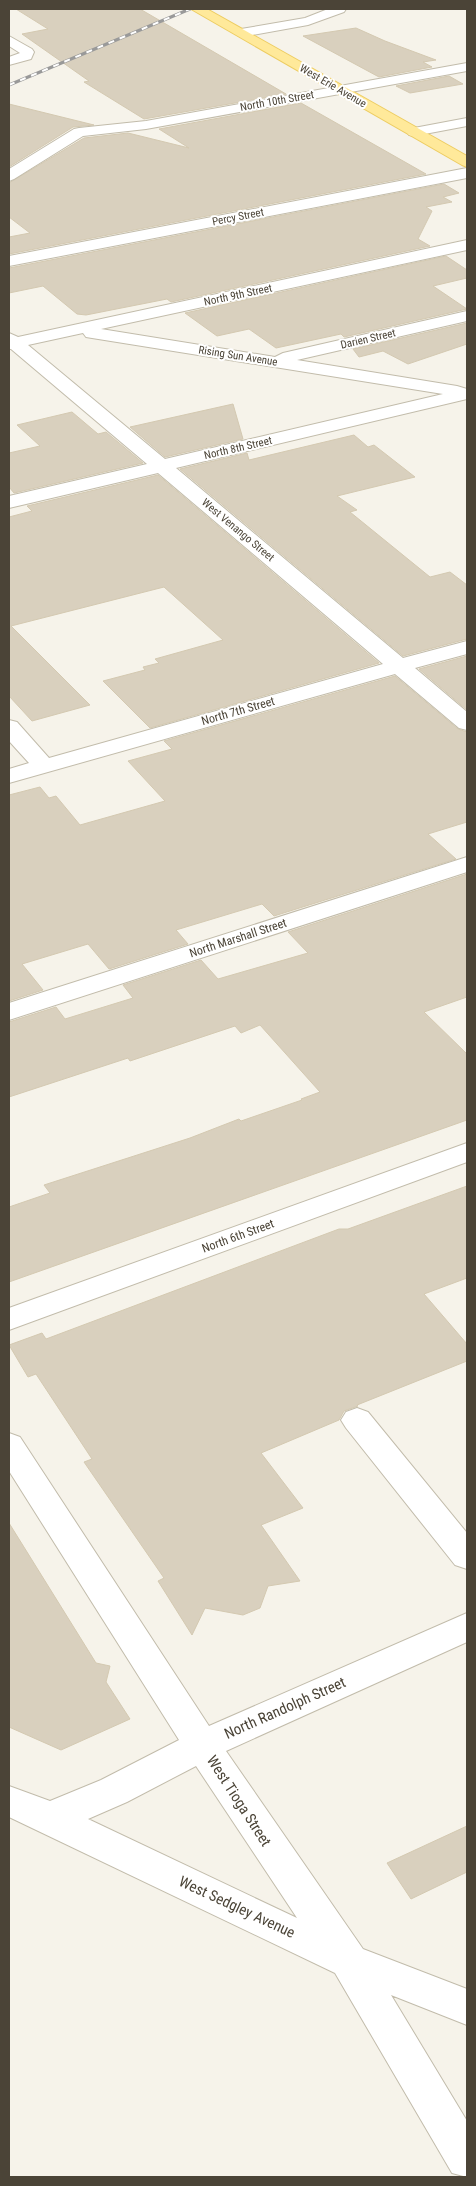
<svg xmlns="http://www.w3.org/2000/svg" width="476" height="2186" viewBox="0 0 476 2186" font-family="'Roboto Condensed',sans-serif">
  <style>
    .building { fill: #d9d0be; stroke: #d4c9b1 }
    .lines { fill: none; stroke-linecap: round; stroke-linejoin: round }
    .minor-casing { stroke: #c2bcab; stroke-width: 2 }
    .major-casing { stroke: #edcc61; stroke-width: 2 }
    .minor { fill: #fff; fill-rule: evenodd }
    .major { fill: #ffe99a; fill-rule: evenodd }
    .rail-casing { stroke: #999; stroke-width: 3 }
    .rail { stroke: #fff; stroke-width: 2; stroke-dasharray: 6; stroke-linecap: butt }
    .labels { text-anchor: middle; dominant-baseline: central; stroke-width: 4; stroke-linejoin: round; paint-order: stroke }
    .far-street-label { font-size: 11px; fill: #4b4437; stroke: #fff }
    .street-label { font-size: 12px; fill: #4b4437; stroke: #fff }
    .near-street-label { font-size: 15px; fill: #4b4437; stroke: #fff }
  </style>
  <rect width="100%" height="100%" fill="#f6f3ea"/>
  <path class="building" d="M 16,9 L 140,9 L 286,94 L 144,119 L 84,82 L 89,81 L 22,34 L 48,29 Z
    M 356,28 L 385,41 L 436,60 L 423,62 L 432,67 L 379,77 L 303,36 Z
    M 449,76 L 463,84 L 410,93 L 396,86 Z
    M 301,103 L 426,174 L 9,254 L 9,237 L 30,233 L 9,217 L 9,183 L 84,138 L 128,133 L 189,148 L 159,129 Z
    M 9,104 L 94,125 L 73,127 L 9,167 Z
    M 444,184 L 459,193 L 443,197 L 452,202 L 426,207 L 432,211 L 418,239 L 430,246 L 171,302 L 167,299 L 86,315 L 77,314 L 43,286 L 9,293 L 9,268 Z
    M 446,256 L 467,270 L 467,278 L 433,286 L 467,309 L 344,337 L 341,334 L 276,348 L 249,329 L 217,336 L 185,313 Z
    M 467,323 L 467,344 L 408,364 L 383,351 L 359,357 L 353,349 Z
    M 233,404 L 243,439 L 165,457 L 130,427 Z
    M 72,412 L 98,434 L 106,432 L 143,463 L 14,493 L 9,487 L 9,453 L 40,446 L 17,425 Z
    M 354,435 L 368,447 L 374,445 L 415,477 L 337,496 L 357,510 L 350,512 L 430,577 L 450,572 L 467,585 L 467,639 L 403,656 L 180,469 L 247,453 L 249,460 Z
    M 158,475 L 379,663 L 150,728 L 103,681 L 145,670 L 143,667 L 159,663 L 155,659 L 223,640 L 164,587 L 11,626 L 90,705 L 32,721 L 9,696 L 9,517 L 32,511 L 27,506 Z
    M 467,656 L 467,710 L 419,669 Z
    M 395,676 L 458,729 L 467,732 L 467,822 L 428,834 L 456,859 L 274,916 L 262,904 L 176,930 L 188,944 L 109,969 L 88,944 L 22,964 L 43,990 L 9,1001 L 9,795 L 40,787 L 49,798 L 56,796 L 80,825 L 165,801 L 128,761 L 172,749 L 164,741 Z
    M 467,874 L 467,997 L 424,1012 L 467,1054 L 467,1120 L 9,1282 L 9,1207 L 50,1193 L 44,1185 L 190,1138 L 239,1119 L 241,1121 L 302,1100 L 301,1099 L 320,1092 L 260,1025 L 241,1033 L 235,1026 L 130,1061 L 128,1058 L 9,1097 L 9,1022 L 56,1007 L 65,1019 L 133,998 L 123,985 L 201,960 L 218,979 L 308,953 L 288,932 Z
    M 467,1186 L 467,1278 L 424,1294 L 467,1344 L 467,1361 L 357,1405 L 358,1406 L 344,1411 L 339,1420 L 261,1453 L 303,1508 L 261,1525 L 300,1581 L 268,1586 L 260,1608 L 243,1615 L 205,1608 L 192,1635 L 158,1581 L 164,1578 L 84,1462 L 92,1459 L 36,1374 L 28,1377 L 9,1345 L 42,1333 L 46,1339 L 339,1229 L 348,1229 Z
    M 9,1523 L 96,1663 L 110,1666 L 106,1682 L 130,1719 L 61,1750 L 9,1727 Z
    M 467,1826 L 467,1872 L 411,1899 L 387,1863 Z"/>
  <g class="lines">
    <g class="minor-casing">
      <path id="minor" d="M 328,9 L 346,9 L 344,12 L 308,25 L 241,37 L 234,33 L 241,29 L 305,18 Z
        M 9,36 L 32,49 L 34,52 L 31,59 L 9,65 L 9,57 L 20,53 L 9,46 Z
        M 467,63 L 467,71 L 146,129 L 83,136 L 14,179 L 9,181 L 9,169 L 74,129 L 79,128 L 146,121 Z
        M 467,118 L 467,126 L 414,136 L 409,135 L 407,132 L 409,129 L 414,128 Z
        M 467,168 L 467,178 L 9,266 L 9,256 Z
        M 467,240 L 467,250 L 101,329 L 275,357 L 283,353 L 467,311 L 467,321 L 297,360 L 457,386 L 467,389 L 467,399 L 176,468 L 403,658 L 467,641 L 467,654 L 415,668 L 467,712 L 467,730 L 459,728 L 395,674 L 9,783 L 9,769 L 29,763 L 9,741 L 9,720 L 17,722 L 49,758 L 383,664 L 158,473 L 9,508 L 9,496 L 147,464 L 11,349 L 9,349 L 9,333 L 18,337 ZM 83,333 L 86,337 L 92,338 L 443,394 L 165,459 L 28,345 Z
        M 467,857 L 467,872 L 9,1020 L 9,1003 Z
        M 467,1143 L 467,1162 L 9,1330 L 9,1308 Z
        M 357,1408 L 368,1412 L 467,1533 L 467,1569 L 455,1565 L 346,1428 L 341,1420 L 346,1412 Z
        M 9,1433 L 20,1437 L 209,1726 L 467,1613 L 467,1642 L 226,1751 L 363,1949 L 467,1989 L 467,2025 L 391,1995 L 467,2121 L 467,2177 L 452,2173 L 335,1973 L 9,1817 L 9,1786 L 50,1801 L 101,1780 L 179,1740 L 9,1471 ZM 196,1766 L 297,1918 L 88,1819 L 127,1802 Z"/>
    </g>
    <g class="major-casing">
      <path id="major" d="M 191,9 L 207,9 L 467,156 L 467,167 L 462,165 Z"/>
    </g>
    <use href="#minor" class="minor"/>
    <use href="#major" class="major"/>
    <g class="rail-casing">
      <path id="rail" d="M 9,85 L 190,9"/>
    </g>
    <use href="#rail" class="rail"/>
  </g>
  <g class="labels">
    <g class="far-street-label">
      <text transform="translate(333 86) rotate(30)">West Erie Avenue</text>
      <text transform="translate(277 101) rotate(-10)">North 10th Street</text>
      <text transform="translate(238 217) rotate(-11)">Percy Street</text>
      <text transform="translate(238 295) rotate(-12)">North 9th Street</text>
      <text transform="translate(368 339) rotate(-13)">Darien Street</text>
      <text transform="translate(238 356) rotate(9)">Rising Sun Avenue</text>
      <text transform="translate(238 448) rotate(-13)">North 8th Street</text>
      <text transform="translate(238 530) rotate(40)">West Venango Street</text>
    </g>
    <g class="street-label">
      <text transform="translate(238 711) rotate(-16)">North 7th Street</text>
      <text transform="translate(238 938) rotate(-18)">North Marshall Street</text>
      <text transform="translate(238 1236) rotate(-20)">North 6th Street</text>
    </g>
    <g class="near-street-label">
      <text transform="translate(285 1708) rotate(-24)">North Randolph Street</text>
      <text transform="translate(239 1801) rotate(57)">West Tioga Street</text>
      <text transform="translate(237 1907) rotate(25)">West Sedgley Avenue</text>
    </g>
  </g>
  <rect width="476" height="2186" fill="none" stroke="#4b4437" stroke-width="20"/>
</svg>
